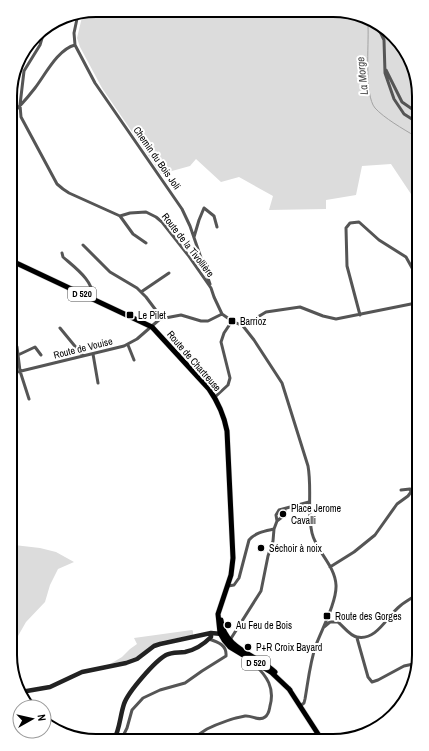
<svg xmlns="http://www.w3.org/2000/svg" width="429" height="751" viewBox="0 0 429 751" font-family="'Archivo Narrow',sans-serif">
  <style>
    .green { fill: #dcdcdc }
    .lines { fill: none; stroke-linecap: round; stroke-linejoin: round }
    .stream { stroke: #a3a3a3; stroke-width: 1 }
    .primary-casing { stroke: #dbdbdb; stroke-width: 6 }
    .minor { stroke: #555; stroke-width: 3 }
    .secondary { stroke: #222; stroke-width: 4.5 }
    .primary { stroke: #000; stroke-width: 5 }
    .poi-dot { fill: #000; stroke: #fff; stroke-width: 1.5 }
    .labels { text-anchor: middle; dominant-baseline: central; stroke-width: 4; stroke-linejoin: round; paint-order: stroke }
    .shield { fill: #fff; stroke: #4c4c4c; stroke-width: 1 }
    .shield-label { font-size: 9px; font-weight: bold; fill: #000 }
    .street-label { font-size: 10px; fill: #000; stroke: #fff }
    .poi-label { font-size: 10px; fill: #000; stroke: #fff; text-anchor: start }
    .water-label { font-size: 11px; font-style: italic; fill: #444; stroke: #fff }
    .rim { fill: none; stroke: #000; stroke-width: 2 }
  </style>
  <rect width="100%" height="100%" fill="#fff"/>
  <path class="green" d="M 96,10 L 350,12 L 390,31 L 414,68 L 415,200 L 391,164 L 362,166 L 356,195 L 326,200 L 326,209 L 269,210 L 273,196 L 239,177 L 221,182 L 196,159 L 190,166 L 161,174 L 102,88 L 80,47 L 77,38 L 83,13 Z
    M 14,545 L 40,548 L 56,552 L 74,562 L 58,569 L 50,585 L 45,602 L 26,622 L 14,643 Z
    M 192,630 L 193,631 L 193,635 L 162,641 L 154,644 L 138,656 L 128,660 L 110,664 L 122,657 L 130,649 L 137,644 L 134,638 Z"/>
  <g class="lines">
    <path class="stream" d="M 364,19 L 368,26 C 369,44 364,95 375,108 C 384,118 403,129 415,136"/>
    <g class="primary-casing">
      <path id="primary" d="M 12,261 L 152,327 L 209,389 C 218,402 224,415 227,431 L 233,558 L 231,575 L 218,614 L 220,633 L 224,640 L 230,647 L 271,672 L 290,690
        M 221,620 C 224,649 257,655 275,672
        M 289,689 L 320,737"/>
    </g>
    <path class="minor" d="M 78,14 L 74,33 L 75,45 L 95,83 L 182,209 L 190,226 L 210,284
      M 377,25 L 384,40 L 385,73 L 394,99 L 404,114 L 415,121
      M 45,28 L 40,45 L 24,71 L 20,105 L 21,117 L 57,184 L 63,189 L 69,193 L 120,216 L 130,213 L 146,212 L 156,217 L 162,222 L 188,255 L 211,288 L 214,297 L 222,314 L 232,321 L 243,326 L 254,340 L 282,383 L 308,466 C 312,488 307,511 312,533 C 316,551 335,565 336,585 C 337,601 322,629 316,645 C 310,662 308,682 305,699 L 304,703 L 300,706
      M 386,70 L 402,102 L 415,111
      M 11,114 C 20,107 28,97 35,88 C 45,75 58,49 75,45
      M 120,216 L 133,234 L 146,243
      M 194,237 L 199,220 L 204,208 L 214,216 L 217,227
      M 83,245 L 110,272 L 137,288 L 146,297 L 158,313 L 160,319
      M 62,253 L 63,257 C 73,266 97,283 91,298
      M 141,292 L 169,273
      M 360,315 L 347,266 L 346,228 L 350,223 L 359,222 L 379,240 L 406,257 L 416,275
      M 243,326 L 266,312 L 300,307 L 323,316 L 336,319 L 416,303
      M 60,328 L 83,356
      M 128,345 L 134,360
      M 12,346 L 16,345 L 17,347 L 20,371 L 29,399
      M 93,354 L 98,383
      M 18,355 L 35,347 L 41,355
      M 13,373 L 124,346 L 137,339 L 160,319 L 181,315 L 201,321 L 208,321 L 222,314
      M 215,397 L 228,385 L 230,378 L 221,342 L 224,333 L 232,321
      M 277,521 L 282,517 L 285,510
      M 330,567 L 354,552 L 375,535 L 397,504 L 408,496 L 411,492 L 410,489 L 401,490
      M 228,586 L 234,585 L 239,578 L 249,540 C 256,532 265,531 274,529
      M 324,627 L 330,622 L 338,622 C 343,626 350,636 357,637 C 377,641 387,616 400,606 C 406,601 412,598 418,594
      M 357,638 L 368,677 L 372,682 L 378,680 L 404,666 L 418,663
      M 230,640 L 261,591 L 268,556 L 273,541 L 274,529 L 277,521 L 276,515 L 279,510 L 309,502
      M 191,739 C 197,736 202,732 207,729 C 217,724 234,718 245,716 C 252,715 259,722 265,717 C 269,714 269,711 270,706 C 275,688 267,676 254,664
      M 121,740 L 127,728 L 132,710 L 143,698 L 160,690 L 185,683 L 202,671 L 226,656 C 227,645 218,642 209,639"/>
    <path class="secondary" d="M 21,692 L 50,687 L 82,672 L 126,663 L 137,659 L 154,646 L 160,644 L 211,633 L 222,634
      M 114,740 C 120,728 120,716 124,704 C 128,692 155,661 166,655 C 172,652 178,653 185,652 C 195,650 204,644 211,637 L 211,633"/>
    <use href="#primary" class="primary"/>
  </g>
  <g class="poi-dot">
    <rect x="126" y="311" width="8" height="8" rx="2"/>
    <rect x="228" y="317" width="8" height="8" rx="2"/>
    <circle cx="283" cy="514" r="4"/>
    <circle cx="261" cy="548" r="4"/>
    <rect x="323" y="612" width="8" height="8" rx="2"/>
    <circle cx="228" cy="625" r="4"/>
    <circle cx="248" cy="647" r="4"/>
  </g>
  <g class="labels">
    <g class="shield">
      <rect x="68" y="287" width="28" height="14" rx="3"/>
      <rect x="242" y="656" width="28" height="14" rx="3"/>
    </g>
    <g class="shield-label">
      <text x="82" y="294">D 520</text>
      <text x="256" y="663">D 520</text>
    </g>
    <g class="street-label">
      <text transform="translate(157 158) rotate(55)">Chemin du Bois Joli</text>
      <text transform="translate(188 245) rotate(52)">Route de la Tivollière</text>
      <text transform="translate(83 348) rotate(-14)">Route de Vouise</text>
      <text transform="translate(194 361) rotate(49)">Route de Chartreuse</text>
    </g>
    <g class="poi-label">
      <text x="138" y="315">Le Pilet</text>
      <text x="240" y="321">Barrioz</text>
      <text x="291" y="508">Place Jerome<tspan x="291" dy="12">Cavalli</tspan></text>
      <text x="269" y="548">Séchoir à noix</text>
      <text x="335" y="616">Route des Gorges</text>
      <text x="236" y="625">Au Feu de Bois</text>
      <text x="256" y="647">P+R Croix Bayard</text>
    </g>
    <g class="water-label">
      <text transform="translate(362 76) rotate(-96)">La Morge</text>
    </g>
  </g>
  <path d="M0 0H429V751H0ZM96 17H333A79 79 0 0 1 412 96V655A79 79 0 0 1 333 734H96A79 79 0 0 1 17 655V96A79 79 0 0 1 96 17Z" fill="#fff" fill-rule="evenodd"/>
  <path class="rim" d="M96 17H333A79 79 0 0 1 412 96V655A79 79 0 0 1 333 734H96A79 79 0 0 1 17 655V96A79 79 0 0 1 96 17Z"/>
  <g transform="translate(32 719) rotate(82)"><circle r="19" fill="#ffffff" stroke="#999999"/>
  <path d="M0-3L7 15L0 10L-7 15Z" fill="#000000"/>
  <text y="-6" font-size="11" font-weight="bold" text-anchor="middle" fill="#000000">N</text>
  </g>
</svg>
